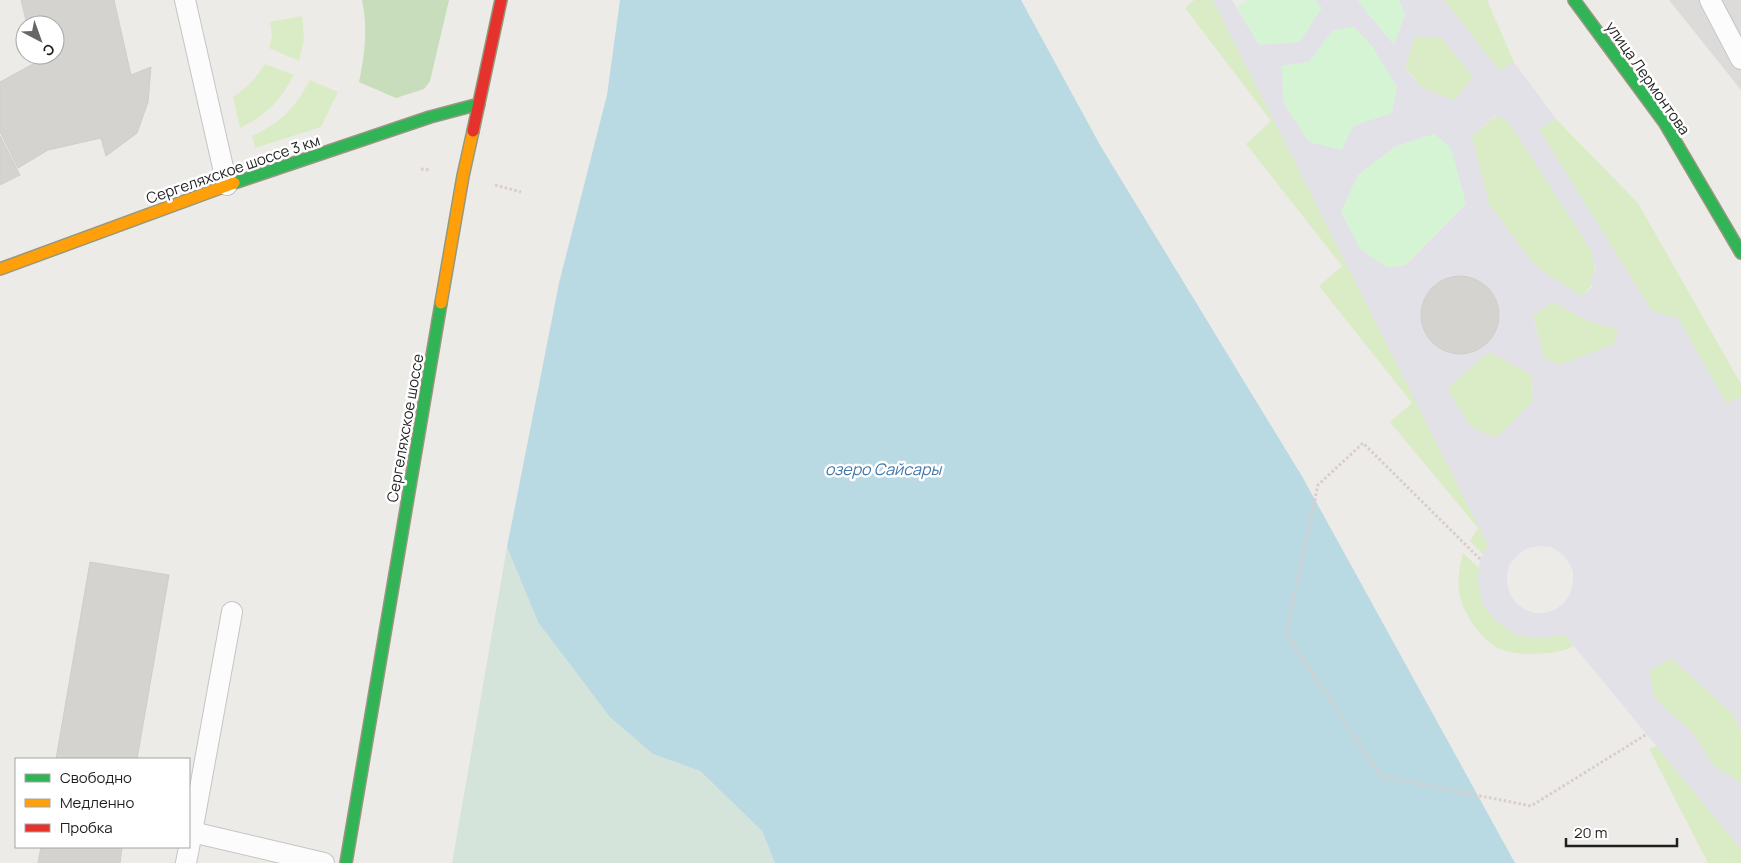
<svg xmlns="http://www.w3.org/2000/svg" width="1741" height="863" viewBox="0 0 1741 863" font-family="Manrope,sans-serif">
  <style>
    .residential { fill: #dcdbd9 }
    .grass { fill: #daecc5 }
    .forest { fill: #c7ddbb }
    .wetland { fill: #d5e4db }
    .park { fill: #d4f4d4 }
    .plaza { fill: #e2e1e7; fill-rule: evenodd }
    .water { fill: #b9dae2 }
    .building { fill: #d5d3d0; stroke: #d1cdc9 }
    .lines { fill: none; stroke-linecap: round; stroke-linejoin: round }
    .lane-casing { stroke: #c6c5c4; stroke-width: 22 }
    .fast-casing { stroke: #96987e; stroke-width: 14 }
    .slow-casing { stroke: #96987e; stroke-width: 14 }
    .jam-casing { stroke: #96987e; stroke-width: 14 }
    .path { stroke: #dbccca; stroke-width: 3; stroke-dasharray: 2.5 2.5; stroke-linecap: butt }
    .lane { stroke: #fcfcfc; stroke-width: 20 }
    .fast { stroke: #30b455; stroke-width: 11 }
    .slow { stroke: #ff9f0a; stroke-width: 11 }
    .jam { stroke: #e5322d; stroke-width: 11 }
    .labels { text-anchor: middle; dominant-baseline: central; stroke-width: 5; stroke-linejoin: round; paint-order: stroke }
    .street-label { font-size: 15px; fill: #1f1f1f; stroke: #fff }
    .water-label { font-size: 16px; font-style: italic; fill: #4378ac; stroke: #fff }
  </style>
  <rect width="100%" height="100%" fill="#edebe8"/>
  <path class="residential" d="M 1669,0 L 1741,0 L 1741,90 Z"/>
  <path class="grass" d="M 1194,0 L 1213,0 L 1489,545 L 1483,555 L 1470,541 L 1478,528 L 1390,422 L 1412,403 L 1319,286 L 1342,266 L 1246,144 L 1271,121 L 1185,8 Z
    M 1444,0 L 1487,0 L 1514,62 L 1500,71 Z
    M 302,16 L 304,39 L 299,61 L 269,48 L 272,36 L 270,22 Z
    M 1415,36 L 1442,38 L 1473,77 L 1455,100 L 1422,88 L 1405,67 Z
    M 265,64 L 294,75 C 279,102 268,114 240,128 L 233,97 C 247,88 256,78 265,64 Z
    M 310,80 L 338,92 L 321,127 L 255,148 L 252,136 C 282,122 294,109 310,80 Z
    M 1497,115 L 1508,121 L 1591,250 C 1596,272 1600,280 1581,296 L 1535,266 L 1489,204 L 1472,136 Z
    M 1556,119 L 1638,203 L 1741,384 L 1741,396 L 1727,404 L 1678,319 L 1652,312 L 1538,129 Z
    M 1553,302 L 1588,321 L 1618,329 L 1614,345 L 1559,365 L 1544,358 L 1533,314 Z
    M 1489,352 L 1532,375 L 1533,401 L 1497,438 L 1471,428 L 1447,388 Z
    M 1463,553 L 1479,568 L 1478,584 L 1543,638 L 1564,634 L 1574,646 C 1561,653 1548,653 1533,654 C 1520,654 1507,653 1496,647 C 1479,637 1461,610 1459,591 C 1457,578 1460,565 1463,553 Z
    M 1671,658 L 1733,714 L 1741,731 L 1741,783 L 1714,766 L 1692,732 L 1655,699 L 1649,671 Z
    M 1656,746 L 1741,849 L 1741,863 L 1708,863 L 1649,749 Z"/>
  <path class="forest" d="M 362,0 L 449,0 L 430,81 L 424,89 L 396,98 L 359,82 C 365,54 368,28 362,0 Z"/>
  <path class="wetland" d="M 507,547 L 538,622 L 653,754 L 700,771 L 762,831 L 775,863 L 452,863 Z"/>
  <path class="park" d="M 1247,0 L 1315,0 L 1322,8 L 1300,42 L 1259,45 L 1237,7 Z
    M 1357,0 L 1399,0 L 1405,14 L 1394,45 Z
    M 1354,27 L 1372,46 L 1397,87 L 1392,113 L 1353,126 L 1343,151 L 1309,142 L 1283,102 L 1282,66 L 1309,62 L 1333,30 Z
    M 1434,134 L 1451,148 L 1466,204 L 1406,265 L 1388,268 L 1360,249 L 1341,212 L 1358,175 L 1396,146 Z"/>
  <path class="plaza" d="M 1213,0 L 1232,0 L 1259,45 L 1300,42 L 1322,8 L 1315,0 L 1357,0 L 1394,45 L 1405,14 L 1399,0 L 1444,0 L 1500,71 L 1514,62 L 1556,119 L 1539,129 L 1652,311 L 1678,318 L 1727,404 L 1741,396 L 1741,731 L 1733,714 L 1671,658 L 1649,671 L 1655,699 L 1692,732 L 1714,766 L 1741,783 L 1741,849 L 1564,634 L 1543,638 L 1518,636 L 1497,622 L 1483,605 L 1478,584 L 1479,568 L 1480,559 L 1488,545 ZM 1354,27 L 1372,46 L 1397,87 L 1392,113 L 1353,126 L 1342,150 L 1309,142 L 1283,102 L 1282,66 L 1309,62 L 1333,30 ZM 1415,36 L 1442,38 L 1473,77 L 1455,100 L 1422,88 L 1405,68 ZM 1496,115 L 1508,121 L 1591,250 L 1596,272 L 1590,278 L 1592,287 L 1581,296 L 1535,266 L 1489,204 L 1472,136 ZM 1434,134 L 1451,148 L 1466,204 L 1406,265 L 1388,268 L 1360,249 L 1341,212 L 1358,175 L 1396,146 ZM 1459,276 L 1479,280 L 1489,289 L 1496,300 L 1500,313 L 1498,326 L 1492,338 L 1482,348 L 1470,353 L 1457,354 L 1438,348 L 1425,333 L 1421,314 L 1426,295 L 1440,281 ZM 1553,302 L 1588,321 L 1618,329 L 1614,344 L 1559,365 L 1544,358 L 1533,315 ZM 1489,352 L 1532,375 L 1533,401 L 1497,438 L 1471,427 L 1447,388 ZM 1539,546 L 1551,547 L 1561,553 L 1568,561 L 1573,571 L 1573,583 L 1570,594 L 1564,603 L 1556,609 L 1545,613 L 1534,613 L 1524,609 L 1515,602 L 1510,594 L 1507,583 L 1507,572 L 1511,562 L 1519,554 L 1528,548 Z"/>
  <path class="water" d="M 620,0 L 1021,0 L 1100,145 L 1303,478 L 1515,863 L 775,863 L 762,831 L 700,771 L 653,754 L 610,717 L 538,622 L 507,547 L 559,283 L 607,95 Z"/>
  <path class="building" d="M 21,0 L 114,0 L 131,75 L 151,67 L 148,102 L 137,133 L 106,156 L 101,138 L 48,150 L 18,168 L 0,132 L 0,82 L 35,63 L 33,55 L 55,55 L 55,25 L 27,25 Z
    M 0,136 L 20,175 L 0,185 Z
    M1421 315a39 39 0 1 1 78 0a39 39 0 1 1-78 0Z
    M 90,562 L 169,575 L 137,759 L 56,759 Z
    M 41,847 L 122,847 L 120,863 L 38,863 Z"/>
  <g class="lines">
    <g class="lane-casing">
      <path id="lane" d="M 185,0 L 227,185
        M 1710,0 L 1741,59
        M 232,612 L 192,832 L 324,863
        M 186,863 L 192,832"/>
    </g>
    <g class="fast-casing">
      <path id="fast" d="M 1574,0 L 1664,122 L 1741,253
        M 234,183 L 430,117 L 479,104
        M 346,863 L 441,303"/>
    </g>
    <g class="slow-casing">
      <path id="slow" d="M 0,269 L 234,183
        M 441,303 L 463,176 L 473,131"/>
    </g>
    <g class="jam-casing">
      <path id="jam" d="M 473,131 L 501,0"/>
    </g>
    <path class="path" d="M 421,169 L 431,170
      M 495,185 L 521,192
      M 1480,559 L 1363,443 L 1318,485 L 1286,633 L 1380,776 L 1531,806 L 1647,734"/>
    <use href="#lane" class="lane"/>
    <use href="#fast" class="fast"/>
    <use href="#slow" class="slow"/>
    <use href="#jam" class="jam"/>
  </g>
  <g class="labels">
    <g class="street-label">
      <text transform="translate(1648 78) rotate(55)">улица Лермонтова</text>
      <text transform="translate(233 169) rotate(-19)">Сергеляхское шоссе 3 км</text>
      <text transform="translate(405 428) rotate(-80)">Сергеляхское шоссе</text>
    </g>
    <g class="water-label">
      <text x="883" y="469">озеро Сайсары</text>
    </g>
  </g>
  <rect x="15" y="758" width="175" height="90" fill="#ffffff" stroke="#a5a5a5"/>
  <rect x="25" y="774" width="25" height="8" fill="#30b455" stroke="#a5a5a5"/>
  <text x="60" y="783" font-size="15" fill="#1f1f1f">Свободно</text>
  <rect x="25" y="799" width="25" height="8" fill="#ff9f0a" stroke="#a5a5a5"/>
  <text x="60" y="808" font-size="15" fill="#1f1f1f">Медленно</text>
  <rect x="25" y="824" width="25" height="8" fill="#e5322d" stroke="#a5a5a5"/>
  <text x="60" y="833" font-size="15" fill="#1f1f1f">Пробка</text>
  <g transform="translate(40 40) rotate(139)"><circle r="24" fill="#ffffff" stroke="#a5a5a5"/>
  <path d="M0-4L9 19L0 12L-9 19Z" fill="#676665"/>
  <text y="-8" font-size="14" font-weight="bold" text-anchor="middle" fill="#1f1f1f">С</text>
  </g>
  <path d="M1566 838v8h111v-8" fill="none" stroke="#1f1f1f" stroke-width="2.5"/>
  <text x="1574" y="838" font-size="15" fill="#1f1f1f" stroke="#ffffff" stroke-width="4" paint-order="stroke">20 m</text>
</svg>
